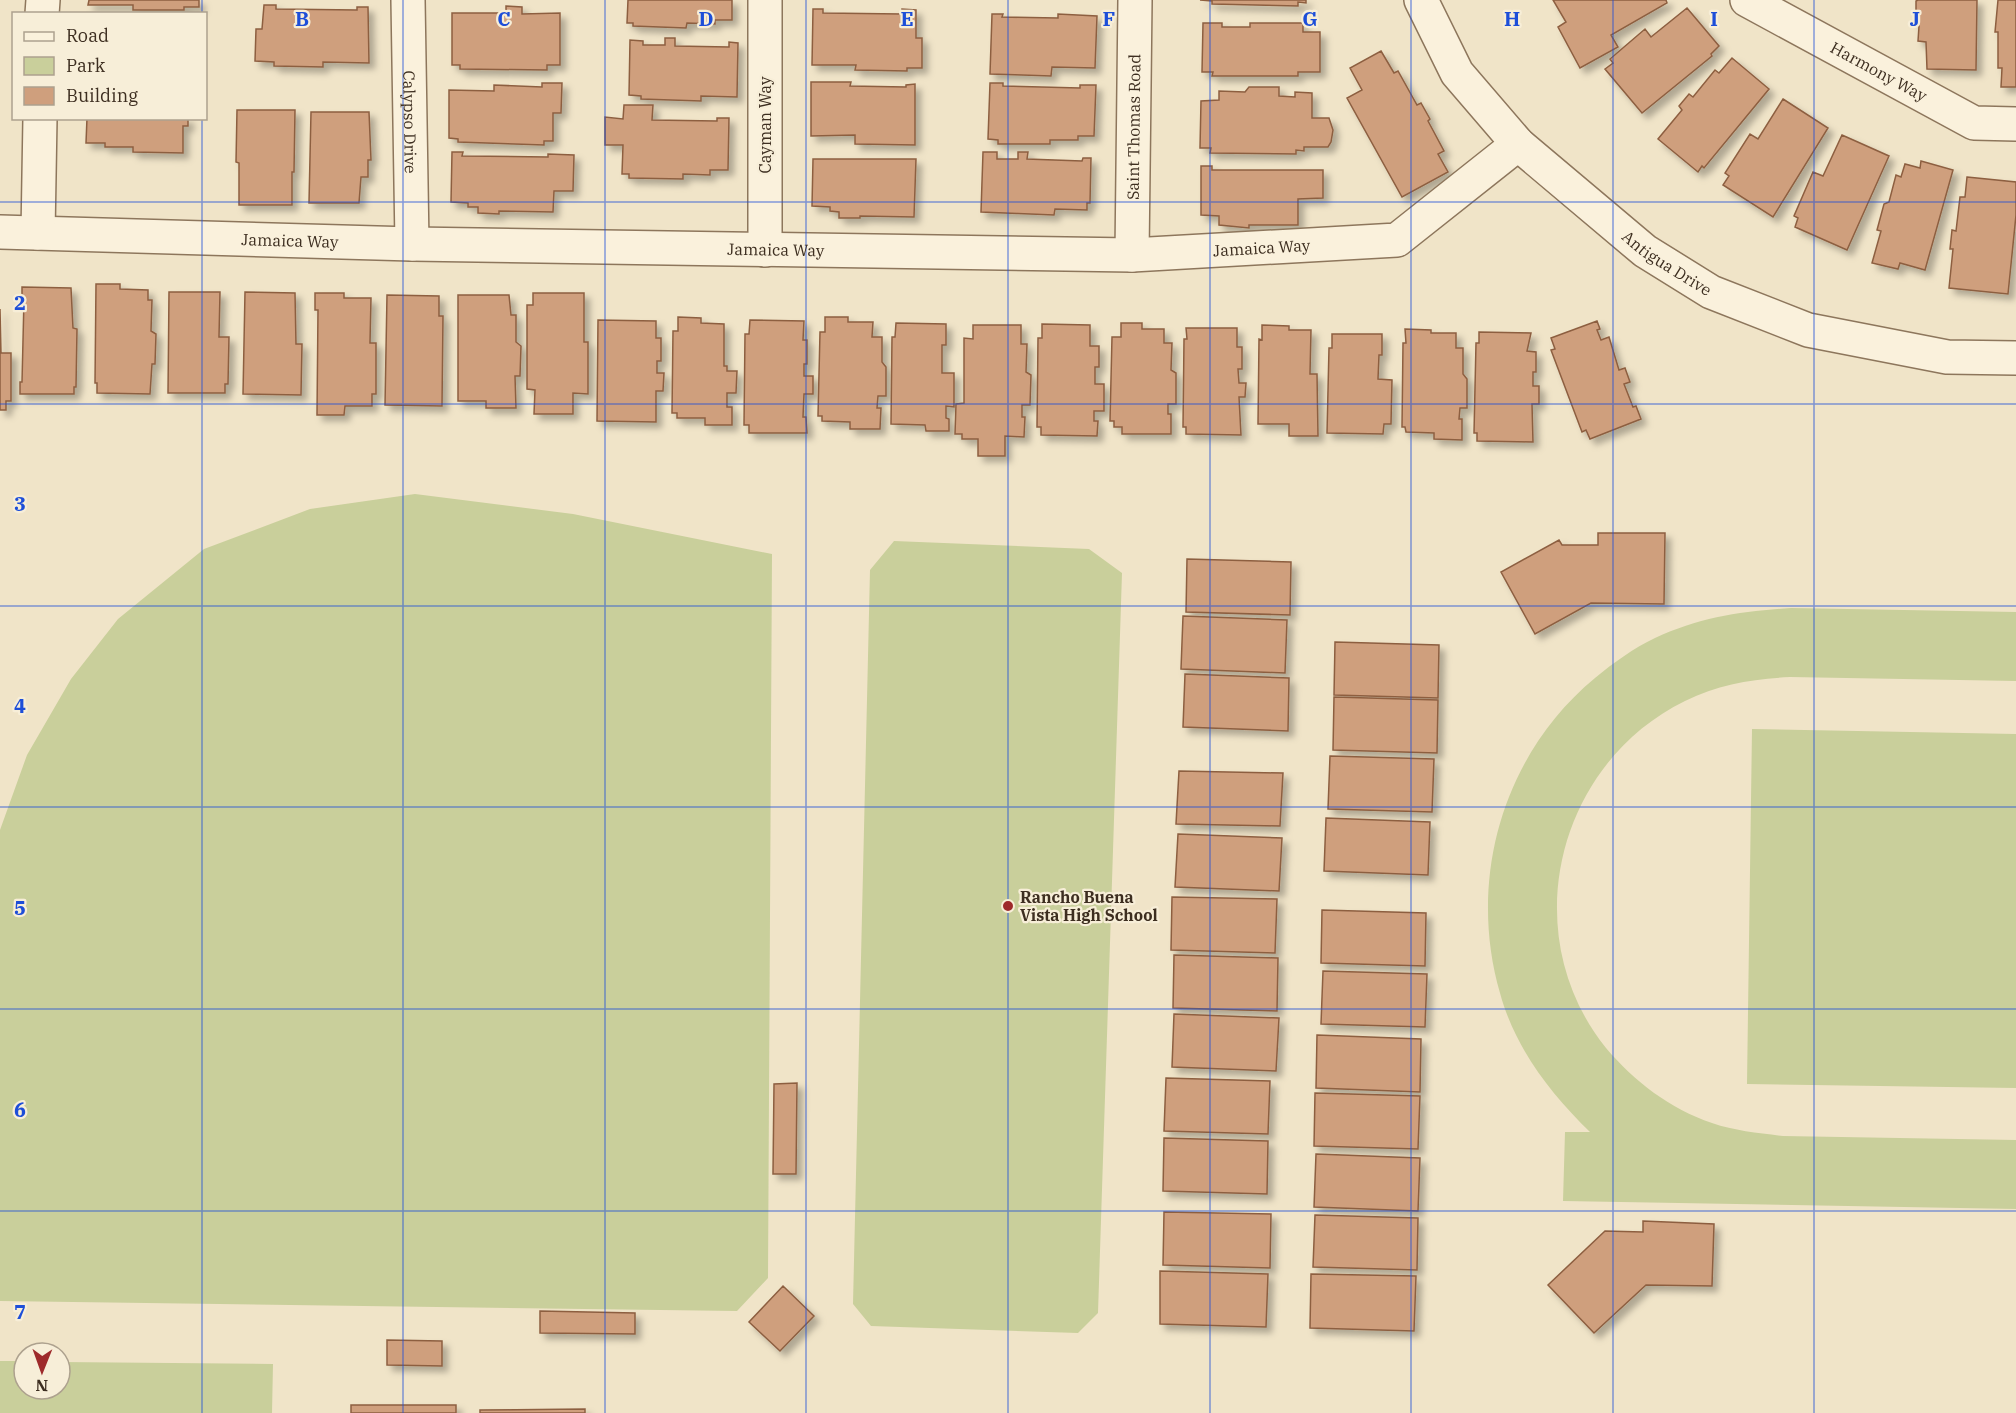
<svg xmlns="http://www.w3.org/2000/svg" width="2016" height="1413" viewBox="0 0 2016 1413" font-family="'IBM Plex Serif',serif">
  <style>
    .green { fill: #c9cf9b }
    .building { fill: #cf9f7d; stroke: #8d5f41; stroke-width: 1.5; filter: url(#shadow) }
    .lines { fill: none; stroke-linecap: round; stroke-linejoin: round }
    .street-casing { stroke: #8d765c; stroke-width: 36 }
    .street { stroke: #faf1dc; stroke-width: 33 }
    .grid { fill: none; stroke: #1d4ed8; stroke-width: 1.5; stroke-opacity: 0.55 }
    .poi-dot { fill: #9e2a2b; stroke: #f7eed8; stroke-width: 2 }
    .labels { text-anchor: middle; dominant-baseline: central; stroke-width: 4.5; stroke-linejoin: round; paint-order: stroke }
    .street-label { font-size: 16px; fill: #3d2e20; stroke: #f7eed8 }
    .poi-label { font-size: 16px; font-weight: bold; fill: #3d2e20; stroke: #f7eed8; text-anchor: start }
    .grid-label { font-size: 20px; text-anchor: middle; font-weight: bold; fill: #1d4ed8; stroke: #f7eed8; stroke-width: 4.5; stroke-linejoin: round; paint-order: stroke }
  </style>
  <defs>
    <filter id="shadow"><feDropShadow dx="5.5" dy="5.5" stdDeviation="3" flood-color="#0004"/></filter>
  </defs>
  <rect width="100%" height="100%" fill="#f0e4c8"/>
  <path class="green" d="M 415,494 L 573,514 L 772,554 L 768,1278 L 737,1311 L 0,1301 L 0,830 L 27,755 L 71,679 L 118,619 L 204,549 L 310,509 Z
    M 894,541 L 1089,549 L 1122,573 L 1098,1313 L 1078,1333 L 871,1326 L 853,1304 L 870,570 Z
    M 1791,608 L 2016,612 L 2016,681 L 1790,677 C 1753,679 1719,684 1685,701 C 1556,764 1515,935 1606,1048 C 1634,1081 1670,1109 1712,1123 C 1735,1131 1759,1133 1783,1136 L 2016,1140 L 2016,1209 L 1563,1201 L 1565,1132 L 1590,1132 C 1550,1093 1515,1048 1500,993 C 1467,879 1503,754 1595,678 C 1613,663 1634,648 1655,638 C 1700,617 1743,611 1791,608 Z
    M 1752,729 L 2016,734 L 2016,1088 L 1747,1084 Z
    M 0,1361 L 24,1361 L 24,1389 L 60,1389 L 60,1362 L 273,1364 L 272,1413 L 0,1413 Z"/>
  <path class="building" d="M 89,0 L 199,0 L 199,7 L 184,7 L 184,10 L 133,10 L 133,5 L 88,5 Z
    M 628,0 L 732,0 L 732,20 L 715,20 L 715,24 L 687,23 L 686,28 L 633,26 L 633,23 L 627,23 Z
    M 1200,0 L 1306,0 L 1306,3 L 1298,2 L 1298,6 L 1212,4 L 1212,1 Z
    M 1553,0 L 1666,0 L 1667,3 L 1611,35 L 1618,47 L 1580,68 L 1558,27 L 1566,22 Z
    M 1918,0 L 1977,0 L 1976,70 L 1927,69 L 1926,42 L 1918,41 L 1919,26 L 1916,26 L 1916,1 Z
    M 1998,0 L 2016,0 L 2016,87 L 2001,87 L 2002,68 L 1998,68 L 1998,32 L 1995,32 Z
    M 264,5 L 276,5 L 276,9 L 357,10 L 357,7 L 368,7 L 369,63 L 323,62 L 323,67 L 274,66 L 274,62 L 255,61 L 256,29 L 262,29 Z
    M 506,6 L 522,7 L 522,14 L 560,13 L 560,65 L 547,65 L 547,70 L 460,69 L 460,65 L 452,65 L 452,13 L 506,13 Z
    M 1687,8 L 1719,46 L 1711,54 L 1712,56 L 1642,113 L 1605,69 L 1613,63 L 1610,59 L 1645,29 L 1651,37 Z
    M 813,9 L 823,9 L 823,13 L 902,14 L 902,9 L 916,10 L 916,38 L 922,38 L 922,68 L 907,68 L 907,71 L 855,70 L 856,65 L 812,65 Z
    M 992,14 L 1003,14 L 1002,17 L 1058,18 L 1058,14 L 1097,16 L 1095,68 L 1052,67 L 1051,76 L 990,74 Z
    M 1203,23 L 1222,23 L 1222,27 L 1250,27 L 1250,23 L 1303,23 L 1303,32 L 1320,32 L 1320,72 L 1298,72 L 1298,76 L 1212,76 L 1213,72 L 1202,72 Z
    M 665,38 L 675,38 L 675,46 L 729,47 L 729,42 L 738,43 L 737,97 L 701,96 L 701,101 L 641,99 L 641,96 L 629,95 L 630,40 L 643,41 L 643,45 L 665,45 Z
    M 1381,51 L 1394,73 L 1398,71 L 1417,105 L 1421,103 L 1430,119 L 1428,121 L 1444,151 L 1438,154 L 1448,172 L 1402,197 L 1347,98 L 1362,90 L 1350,68 Z
    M 1732,58 L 1769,89 L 1704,168 L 1702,166 L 1698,172 L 1658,139 L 1682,110 L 1679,106 L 1689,94 L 1693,97 L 1715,70 L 1719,73 Z
    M 811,82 L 851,82 L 850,86 L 906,87 L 906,85 L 915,84 L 915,145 L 855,144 L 855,135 L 811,136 Z
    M 542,83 L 562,83 L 561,113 L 553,113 L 553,141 L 544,141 L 544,145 L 458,142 L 458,139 L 449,138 L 449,90 L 494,91 L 494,85 L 542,87 Z
    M 990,83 L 1003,83 L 1003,86 L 1080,88 L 1080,85 L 1096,85 L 1094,136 L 1078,136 L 1078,140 L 1050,140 L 1050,144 L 998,144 L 998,140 L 988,139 Z
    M 1249,87 L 1279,87 L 1279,96 L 1295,97 L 1295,92 L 1312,93 L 1312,118 L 1329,118 L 1333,130 L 1331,142 L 1328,147 L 1304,147 L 1304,151 L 1296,150 L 1296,154 L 1210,153 L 1211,148 L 1200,148 L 1201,101 L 1219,100 L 1219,91 L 1245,92 Z
    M 1783,99 L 1828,128 L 1773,217 L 1723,185 L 1729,176 L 1725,173 L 1750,134 L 1758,139 Z
    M 624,105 L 653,105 L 652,120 L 717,121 L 717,118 L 729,118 L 728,170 L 710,170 L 710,175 L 683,174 L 683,179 L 629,178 L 629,174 L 622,174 L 623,145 L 605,145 L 605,117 L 623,119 Z
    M 237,110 L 295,110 L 294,172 L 292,172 L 292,205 L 239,205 L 239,163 L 236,162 Z
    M 311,112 L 369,112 L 371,160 L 368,160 L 368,177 L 361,177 L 359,203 L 309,203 Z
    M 87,118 L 188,118 L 188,126 L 183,126 L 183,153 L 133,152 L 133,147 L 105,147 L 105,143 L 86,143 Z
    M 1842,135 L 1889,156 L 1847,250 L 1795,227 L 1798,218 L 1794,216 L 1813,172 L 1823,176 Z
    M 452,152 L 463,152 L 462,156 L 548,157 L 548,154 L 574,155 L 573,191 L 554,191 L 553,212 L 499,211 L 499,214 L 478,213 L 478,207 L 468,207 L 468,203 L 451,202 Z
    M 983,152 L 997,152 L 997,159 L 1018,159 L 1018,152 L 1028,152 L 1027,159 L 1082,161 L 1083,158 L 1091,158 L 1090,203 L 1087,203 L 1087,210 L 1055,209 L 1054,215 L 981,212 Z
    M 813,159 L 916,159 L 914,217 L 860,216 L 860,218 L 839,218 L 839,212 L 830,211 L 830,207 L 812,206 Z
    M 1921,161 L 1953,170 L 1925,270 L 1900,263 L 1898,269 L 1872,263 L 1881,231 L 1877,230 L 1884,204 L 1889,202 L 1896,175 L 1901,177 L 1905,164 L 1920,168 Z
    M 1201,166 L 1212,166 L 1212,170 L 1323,170 L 1323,198 L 1298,199 L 1298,225 L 1249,225 L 1249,228 L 1219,225 L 1219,216 L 1201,215 Z
    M 1967,177 L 2016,182 L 2016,215 L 2008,294 L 1949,288 L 1953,249 L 1950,249 L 1952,230 L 1956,231 L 1960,197 L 1965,197 Z
    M 96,284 L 120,284 L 120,289 L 148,290 L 148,300 L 152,300 L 151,331 L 156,334 L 155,364 L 152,364 L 150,394 L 97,393 L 97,383 L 95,383 Z
    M 22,287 L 71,288 L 73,328 L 77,329 L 76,387 L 74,387 L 74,394 L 20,394 L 20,382 L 22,382 L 24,299 L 22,299 Z
    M 169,292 L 220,292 L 219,337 L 229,337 L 228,384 L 225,384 L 225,393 L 168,393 Z
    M 245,292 L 295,293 L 296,344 L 302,344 L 301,395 L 243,394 Z
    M 315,293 L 344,293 L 344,298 L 371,298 L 370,343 L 376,343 L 376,394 L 372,394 L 372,406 L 345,406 L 344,415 L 317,415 L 318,310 L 315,310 Z
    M 533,293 L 584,293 L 584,342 L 588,342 L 588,394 L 573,393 L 573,414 L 534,414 L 535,390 L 527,389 L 527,305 L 533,305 Z
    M 387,295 L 439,296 L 439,316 L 443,316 L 442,406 L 385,405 Z
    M 458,295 L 509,295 L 511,315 L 516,315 L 516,342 L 521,346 L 520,376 L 515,376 L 516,408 L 486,408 L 486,401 L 458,401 Z
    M 0,309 L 1,353 L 11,353 L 11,401 L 6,401 L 6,410 L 0,410 Z
    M 678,317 L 701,318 L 701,323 L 724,324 L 724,366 L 727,366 L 727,371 L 737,371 L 736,393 L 727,393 L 727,407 L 732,407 L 732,425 L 705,425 L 705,418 L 677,418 L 677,413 L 672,413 L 673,331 L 678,331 Z
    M 825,317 L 848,317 L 848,322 L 873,322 L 872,337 L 882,337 L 882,362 L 886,367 L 886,396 L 878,396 L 877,408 L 881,408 L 880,429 L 850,429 L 850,422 L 822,421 L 822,416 L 818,416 L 820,332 L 825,332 Z
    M 598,320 L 656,321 L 656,338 L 661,338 L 661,361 L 657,361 L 657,373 L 664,373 L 663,391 L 656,391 L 656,422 L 597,421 Z
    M 750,320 L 804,321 L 803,340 L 807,340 L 807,364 L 804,364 L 804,376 L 813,376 L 813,394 L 804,394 L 803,417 L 806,417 L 807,433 L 749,433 L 749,425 L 744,425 L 745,334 L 749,334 Z
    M 1597,321 L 1600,329 L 1597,330 L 1601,340 L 1609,337 L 1619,370 L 1625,368 L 1630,382 L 1624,384 L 1633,407 L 1636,406 L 1641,419 L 1590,439 L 1586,430 L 1582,432 L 1551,350 L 1555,349 L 1551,338 Z
    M 896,323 L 946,324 L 946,345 L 942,345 L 942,373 L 954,373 L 954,407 L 946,406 L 946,418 L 949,419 L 949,431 L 926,431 L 925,425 L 891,424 L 892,337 L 895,337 Z
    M 1121,323 L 1142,323 L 1142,329 L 1164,329 L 1164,343 L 1172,343 L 1171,370 L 1176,373 L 1176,404 L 1168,404 L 1168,414 L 1171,414 L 1171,434 L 1122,434 L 1122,427 L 1114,427 L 1114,421 L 1110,421 L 1112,337 L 1121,337 Z
    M 1042,324 L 1090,325 L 1090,346 L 1099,346 L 1099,367 L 1095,367 L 1095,384 L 1104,384 L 1104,411 L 1094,411 L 1094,421 L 1098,421 L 1097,436 L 1041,435 L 1041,427 L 1037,427 L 1038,338 L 1042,338 Z
    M 973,325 L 1021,325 L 1021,344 L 1027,344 L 1026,372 L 1031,375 L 1030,405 L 1022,405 L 1022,417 L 1025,417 L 1024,437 L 1005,436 L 1005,456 L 978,456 L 978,439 L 962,439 L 962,434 L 955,434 L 956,404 L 964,403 L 964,338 L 973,339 Z
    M 1262,325 L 1289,326 L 1289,330 L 1311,330 L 1310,374 L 1317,374 L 1318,436 L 1289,436 L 1289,424 L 1258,424 L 1259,339 L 1262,340 Z
    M 1186,328 L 1237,328 L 1237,347 L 1242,347 L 1242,369 L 1238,369 L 1239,383 L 1246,383 L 1245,397 L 1239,397 L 1241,435 L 1186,434 L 1186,427 L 1183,427 L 1184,339 L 1187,339 Z
    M 1405,329 L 1431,330 L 1431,333 L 1456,333 L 1456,348 L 1463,348 L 1463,374 L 1467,379 L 1467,408 L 1460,408 L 1459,419 L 1462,419 L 1462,440 L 1434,439 L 1434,433 L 1406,432 L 1405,427 L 1402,427 L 1403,343 L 1406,343 Z
    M 1479,332 L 1531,333 L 1527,351 L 1536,352 L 1536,372 L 1533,372 L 1533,386 L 1539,386 L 1539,404 L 1532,404 L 1533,442 L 1477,441 L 1477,433 L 1474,433 L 1476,343 L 1479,343 Z
    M 1332,334 L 1382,334 L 1382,355 L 1379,355 L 1378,379 L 1392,380 L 1391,424 L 1384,424 L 1383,434 L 1327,433 L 1329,348 L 1332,348 Z
    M 1598,533 L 1665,533 L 1664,604 L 1591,603 L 1535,634 L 1501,572 L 1559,540 L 1562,545 L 1598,545 Z
    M 1187,559 L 1291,562 L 1290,615 L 1186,612 Z
    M 1183,616 L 1287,620 L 1285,673 L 1181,669 Z
    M 1335,642 L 1439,645 L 1438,698 L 1334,695 Z
    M 1185,674 L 1289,678 L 1288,731 L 1183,727 Z
    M 1334,697 L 1438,700 L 1437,753 L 1333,750 Z
    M 1330,756 L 1434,759 L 1432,812 L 1328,809 Z
    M 1179,771 L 1283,773 L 1280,826 L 1176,824 Z
    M 1326,818 L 1430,822 L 1428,875 L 1324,871 Z
    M 1178,834 L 1282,838 L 1279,891 L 1175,887 Z
    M 1172,897 L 1277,899 L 1275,953 L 1171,950 Z
    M 1322,910 L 1426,913 L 1425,966 L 1321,963 Z
    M 1174,955 L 1278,958 L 1277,1011 L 1173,1008 Z
    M 1323,971 L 1427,974 L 1425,1027 L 1321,1024 Z
    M 1174,1014 L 1279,1018 L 1276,1071 L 1172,1067 Z
    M 1317,1035 L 1421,1039 L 1420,1092 L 1316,1088 Z
    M 1166,1078 L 1270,1081 L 1268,1134 L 1164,1131 Z
    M 797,1083 L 796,1174 L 773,1174 L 774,1084 Z
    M 1315,1093 L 1420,1096 L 1418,1149 L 1314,1146 Z
    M 1164,1138 L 1268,1141 L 1267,1194 L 1163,1191 Z
    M 1316,1154 L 1420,1158 L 1418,1211 L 1314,1207 Z
    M 1164,1212 L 1271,1214 L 1270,1268 L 1163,1265 Z
    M 1315,1215 L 1418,1218 L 1417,1270 L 1313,1267 Z
    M 1643,1221 L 1714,1224 L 1712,1286 L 1646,1285 L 1594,1333 L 1548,1285 L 1605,1231 L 1643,1232 Z
    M 1160,1271 L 1268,1274 L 1266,1327 L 1160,1324 Z
    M 1311,1274 L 1416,1276 L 1414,1331 L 1310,1328 Z
    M 783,1286 L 814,1316 L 780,1351 L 749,1322 Z
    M 540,1311 L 635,1313 L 635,1334 L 540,1333 Z
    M 387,1340 L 442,1341 L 442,1366 L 387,1365 Z
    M 351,1405 L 456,1405 L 456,1413 L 351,1413 Z
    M 585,1409 L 585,1413 L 480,1413 L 480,1410 Z"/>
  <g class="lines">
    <g class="street-casing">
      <g id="street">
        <path id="s1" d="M 408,0 L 412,244"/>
        <path id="s2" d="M 1421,0 L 1457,73 L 1518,144 L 1645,251 L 1711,292 L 1808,330 L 1947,357 L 2016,358"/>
        <path id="s3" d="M 1747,0 L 1974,123 L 2016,124"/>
        <path d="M 42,14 L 43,0"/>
        <path id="s4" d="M 0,232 L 412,244 L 1132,255 L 1397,240 L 1518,144"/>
        <path d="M 38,233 L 40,118"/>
        <path d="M 765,250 L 765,0"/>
        <path id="s5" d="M 1132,255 L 1135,0"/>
      </g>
    </g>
    <use href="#street" class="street"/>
  </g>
  <path class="grid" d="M 202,0 L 202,14M 403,0 L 403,1413M 605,0 L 605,1413M 806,0 L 806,1413M 1008,0 L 1008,1413M 1210,0 L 1210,1413M 1411,0 L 1411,1413M 1613,0 L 1613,1413M 1814,0 L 1814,1413M 202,118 L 202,1413M 0,202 L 2016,202M 0,404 L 2016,404M 0,606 L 2016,606M 0,807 L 2016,807M 0,1009 L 2016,1009M 0,1211 L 2016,1211"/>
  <circle class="poi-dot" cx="1008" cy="906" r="6"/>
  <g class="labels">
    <g class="street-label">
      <text stroke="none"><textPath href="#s3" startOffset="150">Harmony Way</textPath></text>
      <text stroke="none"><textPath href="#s1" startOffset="122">Calypso Drive</textPath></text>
      <text transform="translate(765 125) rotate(-90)">Cayman Way</text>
      <text stroke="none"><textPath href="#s5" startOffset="128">Saint Thomas Road</textPath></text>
      <text stroke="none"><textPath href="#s4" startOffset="290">Jamaica Way</textPath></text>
      <text stroke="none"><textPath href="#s4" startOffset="1262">Jamaica Way</textPath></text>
      <text stroke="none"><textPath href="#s4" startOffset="776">Jamaica Way</textPath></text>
      <text stroke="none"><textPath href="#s2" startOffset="366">Antigua Drive</textPath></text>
    </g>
    <g class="poi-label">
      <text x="1020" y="897">Rancho Buena<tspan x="1020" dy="18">Vista High School</tspan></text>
    </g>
  </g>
  <g class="grid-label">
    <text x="302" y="26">B</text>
    <text x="504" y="26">C</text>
    <text x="706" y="26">D</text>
    <text x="907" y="26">E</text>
    <text x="1109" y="26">F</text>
    <text x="1310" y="26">G</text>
    <text x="1512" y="26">H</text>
    <text x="1714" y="26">I</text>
    <text x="1915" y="26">J</text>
    <text x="20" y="310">2</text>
    <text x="20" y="511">3</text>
    <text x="20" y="713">4</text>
    <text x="20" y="915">5</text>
    <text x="20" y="1117">6</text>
    <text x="20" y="1319">7</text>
  </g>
  <rect x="12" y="12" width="195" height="108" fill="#f7eed8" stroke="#ada18e" stroke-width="1.5"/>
  <rect x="24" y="32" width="30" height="9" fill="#faf1dc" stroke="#ada18e" stroke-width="1.5"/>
  <text x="66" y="42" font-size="18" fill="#3d2e20">Road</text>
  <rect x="24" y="57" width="30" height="18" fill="#c9cf9b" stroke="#ada18e" stroke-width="1.5"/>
  <text x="66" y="72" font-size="18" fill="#3d2e20">Park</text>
  <rect x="24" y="87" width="30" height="18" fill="#cf9f7d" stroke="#ada18e" stroke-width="1.5"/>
  <text x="66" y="102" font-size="18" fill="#3d2e20">Building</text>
  <g transform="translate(42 1371) rotate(181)"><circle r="28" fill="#f7eed8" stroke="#ada18e" stroke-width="1.5"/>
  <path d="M0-4.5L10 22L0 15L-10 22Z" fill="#9e2a2b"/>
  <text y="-9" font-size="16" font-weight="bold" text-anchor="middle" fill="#3d2e20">N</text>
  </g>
</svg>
